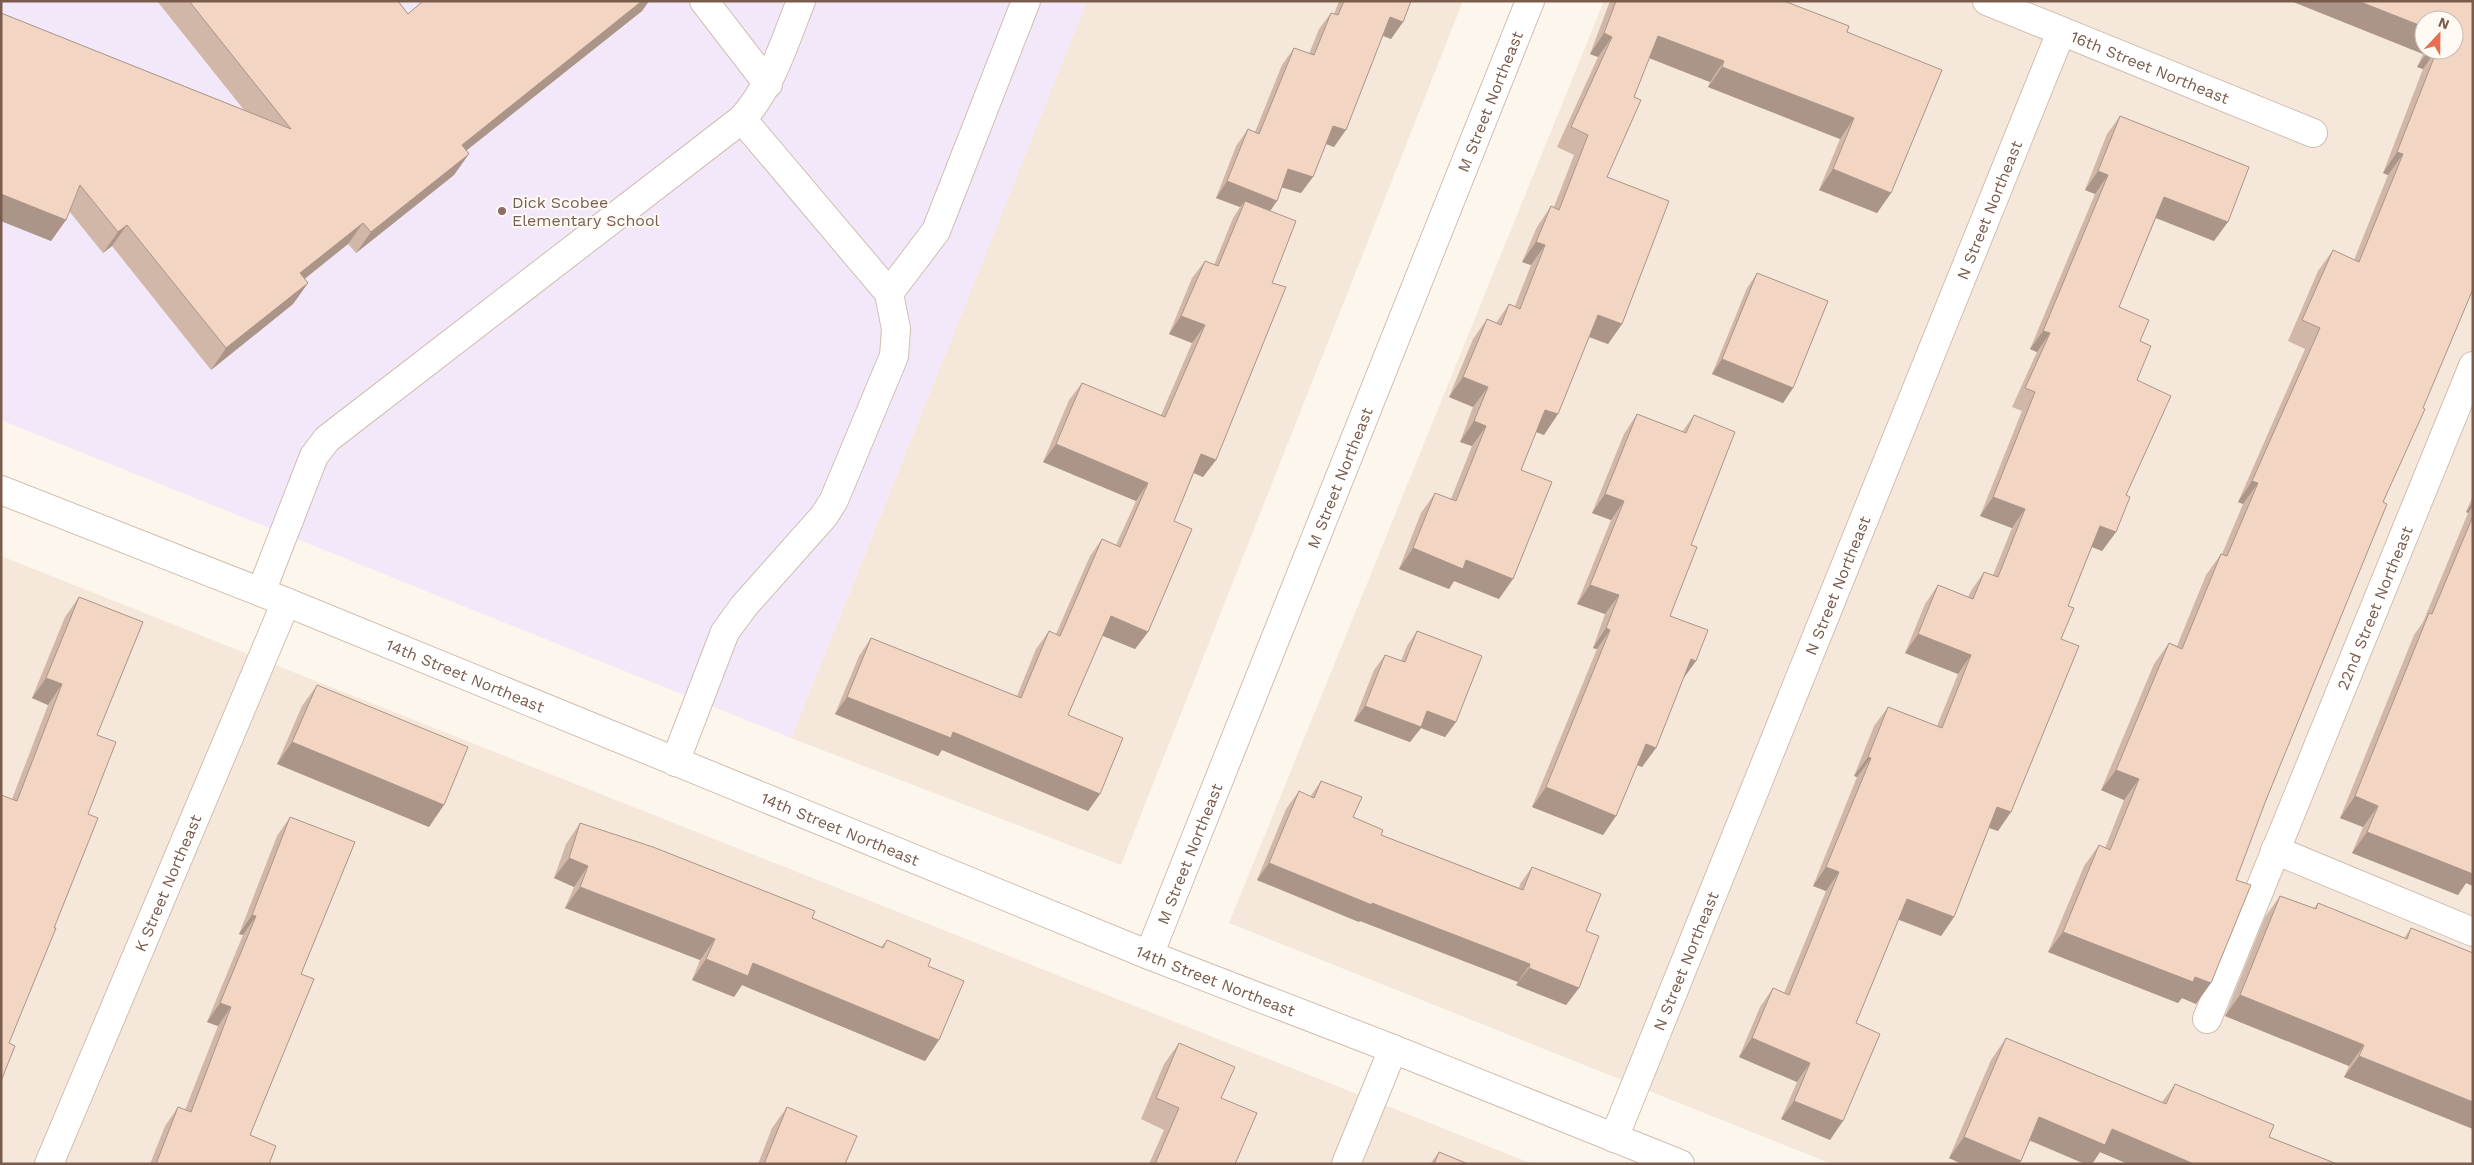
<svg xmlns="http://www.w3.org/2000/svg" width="2474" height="1165" viewBox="0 0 2474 1165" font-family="'Work Sans',sans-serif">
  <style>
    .residential { fill: #f5e8da; fill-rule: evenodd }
    .education { fill: #f3e8fa }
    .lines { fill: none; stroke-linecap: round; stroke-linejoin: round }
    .minor-casing { stroke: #d1beb0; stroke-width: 30 }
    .minor { stroke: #fff; stroke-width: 28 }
    .wall { fill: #d1b7a8; fill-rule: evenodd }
    .shaded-wall { fill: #aa9588 }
    .building { fill: #f3d5c3; stroke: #aa9588 }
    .education-dot { fill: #8d6e63; stroke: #fffaf3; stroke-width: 2 }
    .labels { text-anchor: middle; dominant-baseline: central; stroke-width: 4; stroke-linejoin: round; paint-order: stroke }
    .street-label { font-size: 16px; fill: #7a5c4d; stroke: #fffaf3 }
    .education-label { font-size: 16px; fill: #785e54; stroke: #fffaf3; text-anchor: start }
  </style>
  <rect width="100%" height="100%" fill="#fdf6ec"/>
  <path class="residential" d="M 1087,1 L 1463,1 L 1121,865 L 791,738 Z
    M 1604,1 L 2473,1 L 2473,1164 L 1832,1164 L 1229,923 ZM 2424,20 L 2454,20 L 2454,50 L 2424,50 Z
    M 1,556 L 1533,1164 L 1,1164 Z"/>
  <path class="education" d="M 1,1 L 1087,1 L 791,738 L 1,420 Z"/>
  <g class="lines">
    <g class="minor-casing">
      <g id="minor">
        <path d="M 704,1 L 768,84"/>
        <path id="s1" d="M 1987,1 L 2313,133"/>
        <path d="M 889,293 L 936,231 L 1026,1"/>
        <path id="s2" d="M 1,490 L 286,602 L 1149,955 L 1393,1049 L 1680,1164"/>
        <path d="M 261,592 L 314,456 L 327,439 L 742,119 C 772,86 784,43 801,1"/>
        <path d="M 675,762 L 725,632 L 744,606 L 824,516 L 834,500 L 894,356 L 896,329 L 889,293 L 742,119"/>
        <path d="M 2275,850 L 2473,932"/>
        <path id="s3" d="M 1149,955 L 1530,1"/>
        <path id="s4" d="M 2207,1019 L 2473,366"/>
        <path id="s5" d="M 1614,1138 L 2061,32"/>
        <path id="s6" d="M 49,1164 L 286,602"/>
        <path d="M 1346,1164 L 1393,1049"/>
      </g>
    </g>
    <use href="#minor" class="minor"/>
  </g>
  <path class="wall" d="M 157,1 L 398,1 L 408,14 L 423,1 L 649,1 L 642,11 L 466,150 L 454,175 L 356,253 L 348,244 L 305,279 L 308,283 L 293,304 L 211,370 L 112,246 L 103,253 L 69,211 L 66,220 L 51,241 L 1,221 L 1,13 L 244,110 Z
    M 1339,1 L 1411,1 L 1403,22 L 1391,39 L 1383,35 L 1334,147 L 1326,144 L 1301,193 L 1282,187 L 1277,201 L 1270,211 L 1272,283 L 1216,460 L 1203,477 L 1194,473 L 1174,521 L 1148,632 L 1135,649 L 1102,635 L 1068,715 L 1100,794 L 1088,811 L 942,750 L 938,756 L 835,714 L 859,656 L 871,638 L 1017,696 L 1036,649 L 1049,631 L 1056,634 L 1090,556 L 1102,539 L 1116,545 L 1136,501 L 1043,462 L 1069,400 L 1082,383 L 1161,415 L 1192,343 L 1169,334 L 1192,278 L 1205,261 L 1214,265 L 1233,218 L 1240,207 L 1216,198 L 1236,146 L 1248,129 L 1255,132 L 1282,65 L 1294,48 L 1309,54 L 1319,29 L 1331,13 L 1334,14 Z
    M 1610,1 L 1784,1 L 1847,32 L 1891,193 L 1877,213 L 1819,190 L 1840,139 L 1708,87 L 1710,82 L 1649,58 L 1634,97 L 1607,177 L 1622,324 L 1608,344 L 1589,337 L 1544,435 L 1536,432 L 1521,470 L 1499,599 L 1454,581 L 1449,589 L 1399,569 L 1421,513 L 1435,493 L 1451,499 L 1472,446 L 1460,442 L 1473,407 L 1449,397 L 1473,339 L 1487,319 L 1496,323 L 1509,304 L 1515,306 L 1531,265 L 1522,262 L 1537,227 L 1551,206 L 1554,207 L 1574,155 L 1557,147 L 1598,57 L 1590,54 Z
    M 2291,1 L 2473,1 L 2383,502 L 2266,800 L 2236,880 L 2196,1004 L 2182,998 L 2178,1003 L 2048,952 L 2084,866 L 2099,845 L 2105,848 L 2124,800 L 2101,790 L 2154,664 L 2169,643 L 2177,646 L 2206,575 L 2221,554 L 2222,554 L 2243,504 L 2238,502 L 2305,349 L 2288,341 L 2318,271 L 2333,250 L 2354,260 L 2388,175 L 2383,173 L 2423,69 L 2417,67 L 2423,54 ZM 2424,20 L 2454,50 L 2424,50 Z
    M 2120,116 L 2214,241 L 2156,218 L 2119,307 L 2140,341 L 2126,495 L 2116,532 L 2102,551 L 2092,547 L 2068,606 L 2061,639 L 1998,831 L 1989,828 L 1954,917 L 1941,936 L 1899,919 L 1856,1023 L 1830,1140 L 1781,1119 L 1797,1082 L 1739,1057 L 1760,1007 L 1773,988 L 1784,993 L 1826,891 L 1813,886 L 1857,777 L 1854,776 L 1874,726 L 1888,707 L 1937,726 L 1958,674 L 1905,653 L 1925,604 L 1938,585 L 1968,597 L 1971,591 L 1984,572 L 1993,575 L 2012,528 L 1980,516 L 2022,411 L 2012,407 L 2037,352 L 2030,349 L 2095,194 L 2085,190 L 2107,134 Z
    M 1757,273 L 1793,388 L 1783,403 L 1712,374 L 1747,288 Z
    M 1637,414 L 1682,432 L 1694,415 L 1691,545 L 1670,616 L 1696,661 L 1683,679 L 1656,748 L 1642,767 L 1637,765 L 1616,816 L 1603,835 L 1532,807 L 1597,649 L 1593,648 L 1605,614 L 1577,604 L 1611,520 L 1592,513 L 1624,434 Z
    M 2473,495 L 2473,886 L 2466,883 L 2458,895 L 2352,853 L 2363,827 L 2340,818 L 2414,635 L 2423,622 L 2468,513 L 2466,512 Z
    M 79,597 L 97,735 L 88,814 L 54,928 L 9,1043 L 12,799 L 48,705 L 32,698 L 65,617 Z
    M 1417,631 L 1456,722 L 1445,737 L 1421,728 L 1410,742 L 1354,721 L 1374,670 L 1385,655 L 1401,661 L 1407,646 Z
    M 317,685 L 429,827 L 277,764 L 302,706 Z
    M 1321,781 L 1353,817 L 1381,835 L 1519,888 L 1520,884 L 1532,867 L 1586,931 L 1579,988 L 1566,1005 L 1516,985 L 1518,982 L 1360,921 L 1359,922 L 1257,880 L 1286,809 L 1299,791 L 1310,797 Z
    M 290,817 L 301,974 L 250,1135 L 269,1164 L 150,1164 L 165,1126 L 178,1107 L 185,1110 L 218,1026 L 207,1022 L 243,935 L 239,934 L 277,836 Z
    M 580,823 L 812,918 L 881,947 L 887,940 L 928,966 L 925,1061 L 742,985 L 734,997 L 692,980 L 700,960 L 565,908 L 574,887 L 554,878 L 566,844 Z
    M 2280,896 L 2314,908 L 2318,903 L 2404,938 L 2411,928 L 2473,953 L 2473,1129 L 2344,1077 L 2349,1066 L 2225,1016 L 2265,917 Z
    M 2006,1038 L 2162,1102 L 2175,1084 L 2269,1137 L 2337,1164 L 2128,1164 L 2100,1152 L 2092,1164 L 2085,1164 L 2030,1141 L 2021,1161 L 2019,1164 L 1962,1164 L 1949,1158 L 1991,1060 Z
    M 1179,1043 L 1221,1098 L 1235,1164 L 1149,1164 L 1164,1130 L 1141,1119 L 1164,1064 Z
    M 787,1107 L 845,1164 L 758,1164 L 772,1128 Z
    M 1439,1152 L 1468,1164 L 1430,1164 Z"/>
  <path class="shaded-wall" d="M 642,1 L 649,1 L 642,11 L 447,166 L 462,145 Z
    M 2291,1 L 2358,1 L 2424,27 L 2424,50 L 2426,50 L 2423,54 Z
    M 1390,17 L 1403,22 L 1391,39 L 1378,34 Z
    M 1604,33 L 1612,37 L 1598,57 L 1590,54 Z
    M 1658,36 L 1724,61 L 1710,82 L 1644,56 Z
    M 2429,50 L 2436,50 L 2423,69 L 2417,67 Z
    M 1722,67 L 1854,118 L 1840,139 L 1708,87 Z
    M 1333,126 L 1346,130 L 1334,147 L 1321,142 Z
    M 2397,152 L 2403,154 L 2388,175 L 2383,173 Z
    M 469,154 L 454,175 L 356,253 L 371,232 Z
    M 1288,169 L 1313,177 L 1301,193 L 1277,186 Z
    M 1833,169 L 1891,193 L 1877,213 L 1819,190 Z
    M 2098,171 L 2108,175 L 2095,194 L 2085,190 Z
    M 1227,181 L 1277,201 L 1265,218 L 1245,201 L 1240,207 L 1216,198 Z
    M 1,194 L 66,220 L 51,241 L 1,221 Z
    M 2164,197 L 2228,222 L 2214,241 L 2151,216 Z
    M 363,223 L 348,244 L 285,294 L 300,273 Z
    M 127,225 L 112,246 L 103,253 L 118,232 Z
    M 1536,242 L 1545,245 L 1531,265 L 1522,262 Z
    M 308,283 L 293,304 L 211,370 L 226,348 Z
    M 1598,315 L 1622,324 L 1608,344 L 1584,335 Z
    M 1181,316 L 1205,325 L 1192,343 L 1169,334 Z
    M 2043,331 L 2050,333 L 2037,352 L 2030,349 Z
    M 1722,359 L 1793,388 L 1783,403 L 1712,374 Z
    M 1463,377 L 1488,387 L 1473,407 L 1449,397 Z
    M 1545,410 L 1558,414 L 1544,435 L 1531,430 Z
    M 1474,421 L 1486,426 L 1472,446 L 1460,442 Z
    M 1056,444 L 1148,483 L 1136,501 L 1043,462 Z
    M 1201,454 L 1216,460 L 1203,477 L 1189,471 Z
    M 2252,481 L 2258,483 L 2243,504 L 2238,502 Z
    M 1605,494 L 1624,501 L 1611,520 L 1592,513 Z
    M 1993,497 L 2025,509 L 2012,528 L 1980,516 Z
    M 2473,502 L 2473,506 L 2468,513 L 2466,512 Z
    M 2100,526 L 2116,532 L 2102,551 L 2087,545 Z
    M 1413,548 L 1466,560 L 1513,579 L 1499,599 L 1454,581 L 1449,589 L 1399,569 Z
    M 1590,585 L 1619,595 L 1605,614 L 1577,604 Z
    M 1111,616 L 1148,632 L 1135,649 L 1098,634 Z
    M 1606,628 L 1610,630 L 1597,649 L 1593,648 Z
    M 1918,634 L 1971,655 L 1958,674 L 1905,653 Z
    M 1691,659 L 1696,661 L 1682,680 Z
    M 46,678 L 62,684 L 48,705 L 32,698 Z
    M 847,697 L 953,732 L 1100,794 L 1088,811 L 942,750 L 938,756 L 835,714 Z
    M 1365,706 L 1427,711 L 1456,722 L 1445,737 L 1421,728 L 1410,742 L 1354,721 Z
    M 292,742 L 444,805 L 429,827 L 277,764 Z
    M 1646,744 L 1656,748 L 1642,767 L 1632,763 Z
    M 1868,757 L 1871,758 L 1857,777 L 1854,776 Z
    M 2116,770 L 2139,779 L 2124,800 L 2101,790 Z
    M 1546,787 L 1616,816 L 1603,835 L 1532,807 Z
    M 2355,796 L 2378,806 L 2363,827 L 2340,818 Z
    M 1997,807 L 2011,812 L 1998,831 L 1984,826 Z
    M 2367,832 L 2473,868 L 2473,886 L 2466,883 L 2458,895 L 2352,853 Z
    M 569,858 L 588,866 L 574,887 L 554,878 Z
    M 1269,863 L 1530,964 L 1518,982 L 1360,921 L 1359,922 L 1257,880 Z
    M 1826,867 L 1839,872 L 1826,891 L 1813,886 Z
    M 580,887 L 715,939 L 700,960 L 565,908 Z
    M 1907,899 L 1954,917 L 1941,936 L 1894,918 Z
    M 252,915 L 256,916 L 243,935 L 239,934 Z
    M 2063,932 L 2195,977 L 2211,983 L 2196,1004 L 2182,998 L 2178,1003 L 2048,952 Z
    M 706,959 L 753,963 L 939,1040 L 925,1061 L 742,985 L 734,997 L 692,980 Z
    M 1529,968 L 1579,988 L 1566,1005 L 1516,985 Z
    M 2240,995 L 2364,1045 L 2349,1066 L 2225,1016 Z
    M 220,1003 L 231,1007 L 218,1026 L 207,1022 Z
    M 1752,1038 L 1810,1063 L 1797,1082 L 1739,1057 Z
    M 2359,1056 L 2473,1102 L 2473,1129 L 2344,1077 Z
    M 1794,1101 L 1843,1121 L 1830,1140 L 1781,1119 Z
    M 2039,1117 L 2112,1129 L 2194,1164 L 2128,1164 L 2100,1152 L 2092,1164 L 2085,1164 L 2025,1138 Z
    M 1964,1137 L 2021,1161 L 2019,1164 L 1962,1164 L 1949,1158 Z"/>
  <path class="building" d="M 189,1 L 398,1 L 408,14 L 423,1 L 642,1 L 462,145 L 469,154 L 371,232 L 363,223 L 300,273 L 308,283 L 226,348 L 127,225 L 118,232 L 80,185 L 66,220 L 1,194 L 1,13 L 291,129 Z
    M 1344,1 L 1411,1 L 1403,22 L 1390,17 L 1346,130 L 1333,126 L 1313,177 L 1288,169 L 1277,201 L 1227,181 L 1248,129 L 1259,134 L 1294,48 L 1314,55 L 1331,13 L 1338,15 Z
    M 1616,1 L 1784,1 L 1849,26 L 1847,32 L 1942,70 L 1891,193 L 1833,169 L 1854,118 L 1722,67 L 1724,61 L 1658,36 L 1634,97 L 1641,100 L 1607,177 L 1669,201 L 1622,324 L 1598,315 L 1558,414 L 1545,410 L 1521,470 L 1552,482 L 1513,579 L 1466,560 L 1463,569 L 1413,548 L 1435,493 L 1456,501 L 1486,426 L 1474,421 L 1488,387 L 1463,377 L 1487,319 L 1501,325 L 1509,304 L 1520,309 L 1545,245 L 1536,242 L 1551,206 L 1559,210 L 1588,135 L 1571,127 L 1612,37 L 1604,33 Z
    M 2358,1 L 2473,1 L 2473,289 L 2423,408 L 2425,409 L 2383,502 L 2387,504 L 2266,800 L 2236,880 L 2251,885 L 2211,983 L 2195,977 L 2193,982 L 2063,932 L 2099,845 L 2110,850 L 2139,779 L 2116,770 L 2169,643 L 2182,649 L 2221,554 L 2227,556 L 2258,483 L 2252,481 L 2320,328 L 2302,320 L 2333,250 L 2359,262 L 2403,154 L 2397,152 L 2437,50 L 2454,50 L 2454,20 L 2424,20 L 2424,27 Z
    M 2120,116 L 2249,167 L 2228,222 L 2164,197 L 2119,307 L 2149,320 L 2140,341 L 2151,346 L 2137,380 L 2171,396 L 2126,495 L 2130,497 L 2116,532 L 2100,526 L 2068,606 L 2074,608 L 2061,639 L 2079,646 L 2011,812 L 1997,807 L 1954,917 L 1907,899 L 1856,1023 L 1880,1034 L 1843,1121 L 1794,1101 L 1810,1063 L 1752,1038 L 1773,988 L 1789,995 L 1839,872 L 1826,867 L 1871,758 L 1868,757 L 1888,707 L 1942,728 L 1971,655 L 1918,634 L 1938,585 L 1973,599 L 1984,572 L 1998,577 L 2025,509 L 1993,497 L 2035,392 L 2025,388 L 2050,333 L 2043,331 L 2108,175 L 2098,171 Z
    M 1245,201 L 1296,221 L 1272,283 L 1286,287 L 1216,460 L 1201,454 L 1174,521 L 1192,529 L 1148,632 L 1111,616 L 1068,715 L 1123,738 L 1100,794 L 953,732 L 951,738 L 847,697 L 871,638 L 1021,698 L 1049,631 L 1060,636 L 1102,539 L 1120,547 L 1148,483 L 1056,444 L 1082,383 L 1165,417 L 1205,325 L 1181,316 L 1205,261 L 1218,266 Z
    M 1757,273 L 1828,301 L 1793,388 L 1722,359 Z
    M 1637,414 L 1686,433 L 1694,415 L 1735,432 L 1691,545 L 1697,547 L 1670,616 L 1708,630 L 1696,661 L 1691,659 L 1656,748 L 1646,744 L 1616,816 L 1546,787 L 1610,630 L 1606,628 L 1619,595 L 1590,585 L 1624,501 L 1605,494 Z
    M 2473,516 L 2473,874 L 2367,832 L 2378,806 L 2355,796 L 2429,613 L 2432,614 Z
    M 79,597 L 143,622 L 97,735 L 116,742 L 88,814 L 98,818 L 54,928 L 56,928 L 9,1043 L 15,1046 L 1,1081 L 1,795 L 17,801 L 62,684 L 46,678 Z
    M 1417,631 L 1482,656 L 1456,722 L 1427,711 L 1421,727 L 1365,706 L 1385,655 L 1405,662 Z
    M 317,685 L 468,747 L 444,805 L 292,742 Z
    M 1321,781 L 1362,797 L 1353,817 L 1383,830 L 1381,835 L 1523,890 L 1532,867 L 1601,894 L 1586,931 L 1599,936 L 1579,988 L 1529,968 L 1530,964 L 1372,903 L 1372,905 L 1269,863 L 1299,791 L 1314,798 Z
    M 290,817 L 355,842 L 301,974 L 314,979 L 250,1135 L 276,1146 L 269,1164 L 156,1164 L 178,1107 L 191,1112 L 231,1007 L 220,1003 L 256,916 L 252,915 Z
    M 580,823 L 653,847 L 815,911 L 812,918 L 883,948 L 887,940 L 931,959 L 928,966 L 964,981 L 939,1040 L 753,963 L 748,976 L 706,959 L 715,939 L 580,887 L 588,866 L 569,858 Z
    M 2280,896 L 2316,909 L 2318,903 L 2407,939 L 2411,928 L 2473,953 L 2473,1102 L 2359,1056 L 2364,1045 L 2240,995 Z
    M 2006,1038 L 2166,1104 L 2175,1084 L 2274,1125 L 2269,1137 L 2337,1164 L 2194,1164 L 2112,1129 L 2105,1145 L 2039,1117 L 2021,1161 L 1964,1137 Z
    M 1179,1043 L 1235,1067 L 1221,1098 L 1257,1113 L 1235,1164 L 1155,1164 L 1179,1108 L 1156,1098 Z
    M 787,1107 L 857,1136 L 845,1164 L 764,1164 Z
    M 1439,1152 L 1468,1164 L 1434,1164 Z"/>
  <circle class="education-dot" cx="502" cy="211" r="5"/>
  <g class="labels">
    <g class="street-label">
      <text stroke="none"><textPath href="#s1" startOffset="176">16th Street Northeast</textPath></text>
      <text stroke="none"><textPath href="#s3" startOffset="919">M Street Northeast</textPath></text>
      <text stroke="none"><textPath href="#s5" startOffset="1001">N Street Northeast</textPath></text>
      <text stroke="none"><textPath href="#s3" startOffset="514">M Street Northeast</textPath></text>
      <text stroke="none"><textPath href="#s5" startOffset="596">N Street Northeast</textPath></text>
      <text stroke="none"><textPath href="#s4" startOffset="444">22nd Street Northeast</textPath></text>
      <text stroke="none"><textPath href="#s2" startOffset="500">14th Street Northeast</textPath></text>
      <text stroke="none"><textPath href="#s2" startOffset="905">14th Street Northeast</textPath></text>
      <text stroke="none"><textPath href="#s3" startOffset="109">M Street Northeast</textPath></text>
      <text stroke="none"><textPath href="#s6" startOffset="305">K Street Northeast</textPath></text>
      <text stroke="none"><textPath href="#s5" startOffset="191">N Street Northeast</textPath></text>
      <text stroke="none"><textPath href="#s2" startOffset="1310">14th Street Northeast</textPath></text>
    </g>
    <g class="education-label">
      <text x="512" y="202">Dick Scobee<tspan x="512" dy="18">Elementary School</tspan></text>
    </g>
  </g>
  <rect width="2474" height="1165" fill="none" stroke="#7a5c4d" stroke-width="5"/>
  <g transform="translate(2439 35) rotate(22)"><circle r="24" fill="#fffaf3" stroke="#cabbb1"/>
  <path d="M0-4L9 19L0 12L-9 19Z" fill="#e76f51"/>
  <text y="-8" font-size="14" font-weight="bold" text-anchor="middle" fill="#7a5c4d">N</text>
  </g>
</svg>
